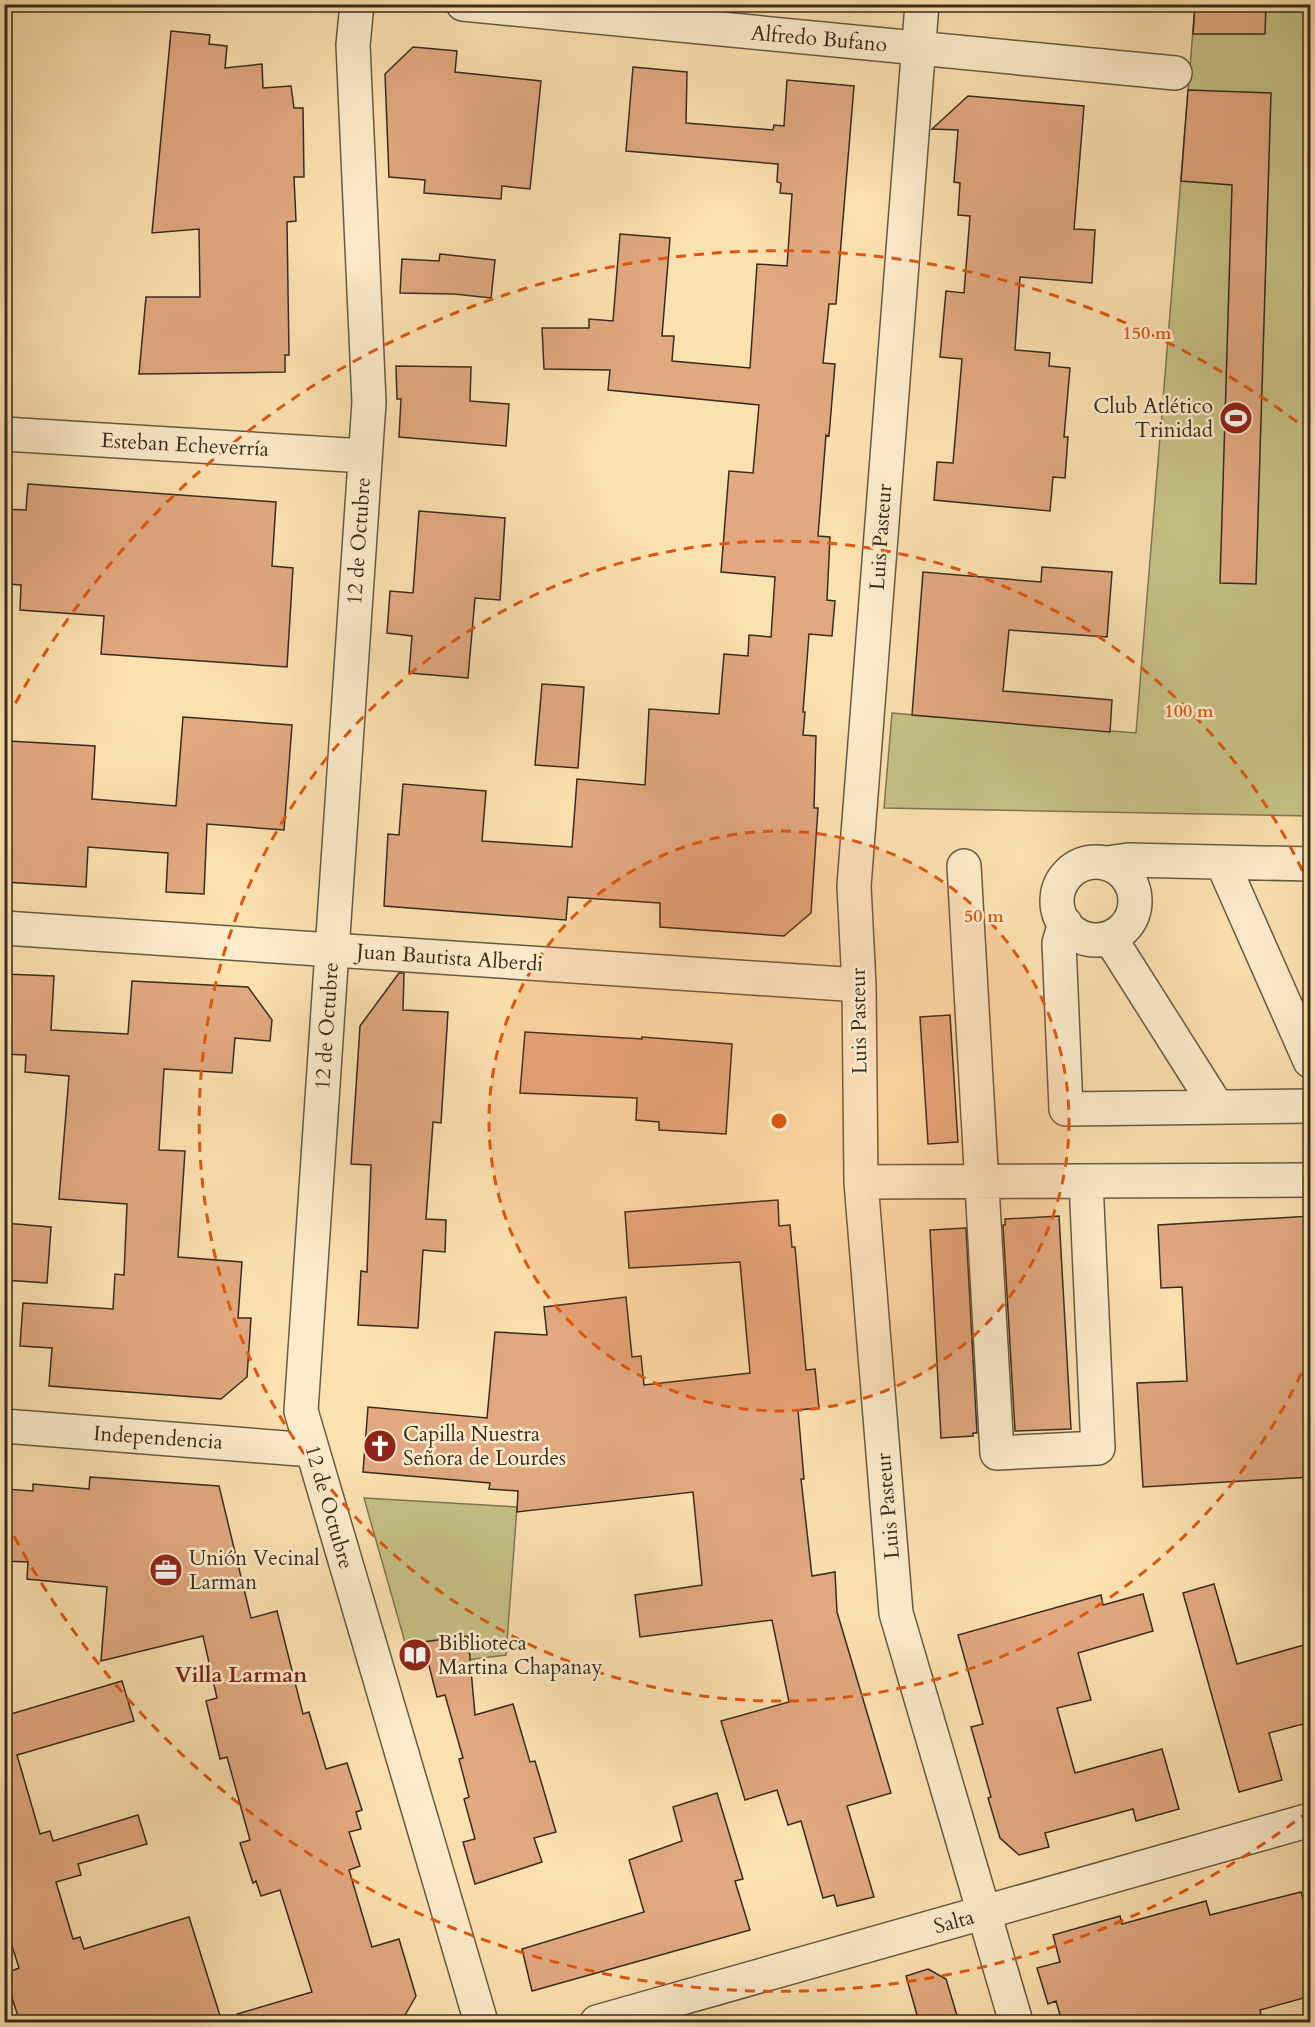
<svg xmlns="http://www.w3.org/2000/svg" width="1315" height="2027" viewBox="0 0 1315 2027" font-family="Cardo,serif">
  <style>
    .green { fill: #c6c186; stroke: #7f7652; stroke-width: 1.5 }
    .building { fill: #e2a981; stroke: #382c1d; stroke-width: 1.5 }
    .lines { fill: none; stroke-linecap: round; stroke-linejoin: round }
    .street-casing { stroke: #695942; stroke-width: 36 }
    .street { stroke: #fdeccc; stroke-width: 33 }
    .ring { fill: none; stroke: #df570d; stroke-width: 3; stroke-dasharray: 10 8 }
    .labels { text-anchor: middle; dominant-baseline: central; stroke-width: 5; stroke-linejoin: round; paint-order: stroke }
    .street-label { font-size: 21px; fill: #382c1d; stroke: #fdeccc }
    .poi-label { font-size: 21px; fill: #382c1d; stroke: #fdeccc; text-anchor: start }
    .neighbourhood-label { font-size: 22px; font-weight: bold; fill: #7a1f14; stroke: #fdeccc }
    .centre { fill: #df570d; stroke: #fdeccc; stroke-width: 3 }
    .ring-label { font-size: 18px; text-anchor: middle; font-weight: bold; fill: #df570d; stroke: #fdeccc; stroke-width: 5; stroke-linejoin: round; paint-order: stroke }
  </style>
  <rect width="100%" height="100%" fill="#fce1b0"/>
  <filter id="stains"><feTurbulence type="fractalNoise" baseFrequency=".00333" numOctaves="4"/><feColorMatrix values="0 0 0 0 .2 0 0 0 0 .09 0 0 0 0 .02 0 0 0 .5 -.17"/></filter>
  <radialGradient id="worn" r=".72"><stop offset=".6" stop-color="#630" stop-opacity="0"/><stop offset="1" stop-color="#630" stop-opacity=".3"/></radialGradient>
  <path class="green" d="M 1195,5 L 1310,5 L 1310,816 L 884,808 L 892,713 L 1136,733 Z
    M 364,1498 L 517,1507 L 506,1655 L 412,1667 Z"/>
  <path class="building" d="M 1195,4 L 1266,4 L 1265,34 L 1193,34 Z
    M 171,31 L 210,35 L 209,44 L 227,46 L 225,68 L 262,64 L 263,88 L 291,86 L 294,108 L 303,108 L 304,177 L 294,177 L 296,221 L 287,222 L 289,355 L 285,355 L 285,372 L 139,374 L 146,297 L 200,297 L 199,229 L 152,233 Z
    M 413,47 L 457,51 L 455,72 L 541,81 L 530,189 L 502,186 L 501,199 L 424,193 L 425,180 L 389,177 L 385,74 Z
    M 633,67 L 687,72 L 686,123 L 773,130 L 774,125 L 784,126 L 787,80 L 854,86 L 836,304 L 829,304 L 823,363 L 835,364 L 829,436 L 826,435 L 818,536 L 830,537 L 827,600 L 835,601 L 832,636 L 809,634 L 803,712 L 805,712 L 803,735 L 816,736 L 814,808 L 818,808 L 811,913 L 784,936 L 660,927 L 660,903 L 568,897 L 566,920 L 384,906 L 388,834 L 399,835 L 403,784 L 486,791 L 482,841 L 572,847 L 577,779 L 645,785 L 649,709 L 719,714 L 724,654 L 748,656 L 749,635 L 771,637 L 775,577 L 721,572 L 729,471 L 753,473 L 759,405 L 608,390 L 610,370 L 544,369 L 542,328 L 589,328 L 589,319 L 613,321 L 620,234 L 670,238 L 662,336 L 674,336 L 672,361 L 750,368 L 757,264 L 787,266 L 792,194 L 780,193 L 781,183 L 777,182 L 778,164 L 626,151 Z
    M 1188,90 L 1271,93 L 1256,584 L 1220,583 L 1232,185 L 1181,181 Z
    M 968,96 L 1084,106 L 1074,229 L 1095,230 L 1092,283 L 1020,277 L 1015,350 L 1050,353 L 1049,366 L 1070,368 L 1064,437 L 1068,437 L 1065,478 L 1053,477 L 1050,511 L 934,500 L 937,462 L 953,463 L 962,359 L 940,357 L 946,291 L 964,293 L 970,216 L 958,215 L 960,183 L 954,182 L 958,130 L 932,129 Z
    M 440,254 L 495,260 L 491,298 L 454,294 L 400,293 L 402,259 L 439,261 Z
    M 396,366 L 471,367 L 470,401 L 509,404 L 506,446 L 399,437 L 401,399 L 397,399 Z
    M 28,484 L 276,502 L 272,566 L 293,568 L 287,667 L 101,654 L 104,616 L 20,610 L 21,585 L 9,584 L 9,574 L 4,574 L 4,509 L 26,510 Z
    M 419,511 L 505,518 L 500,600 L 475,598 L 468,678 L 409,673 L 412,636 L 387,633 L 390,591 L 413,593 Z
    M 1042,567 L 1112,572 L 1107,637 L 1009,630 L 1003,691 L 1112,700 L 1110,732 L 912,715 L 923,572 L 1041,582 Z
    M 542,684 L 584,687 L 578,768 L 535,765 Z
    M 183,717 L 292,725 L 284,830 L 207,824 L 204,894 L 166,892 L 168,853 L 88,847 L 86,887 L 4,882 L 4,752 L 8,752 L 9,741 L 95,746 L 92,799 L 176,806 Z
    M 399,973 L 404,973 L 403,1010 L 448,1012 L 441,1123 L 433,1122 L 426,1219 L 446,1220 L 445,1252 L 423,1250 L 418,1328 L 358,1325 L 361,1271 L 367,1272 L 371,1165 L 351,1164 L 360,1026 Z
    M 4,974 L 54,976 L 51,1030 L 128,1034 L 132,981 L 248,987 L 272,1020 L 270,1041 L 235,1038 L 232,1073 L 164,1069 L 159,1150 L 185,1151 L 178,1257 L 242,1262 L 238,1318 L 251,1318 L 247,1377 L 221,1399 L 49,1386 L 52,1348 L 20,1346 L 23,1303 L 113,1309 L 115,1274 L 124,1275 L 127,1204 L 59,1199 L 69,1076 L 25,1072 L 26,1055 L 4,1054 Z
    M 950,1015 L 958,1142 L 928,1144 L 920,1017 Z
    M 525,1032 L 642,1039 L 642,1037 L 732,1044 L 726,1134 L 659,1130 L 659,1122 L 636,1120 L 637,1098 L 520,1093 Z
    M 778,1200 L 779,1226 L 790,1225 L 792,1247 L 795,1247 L 806,1370 L 815,1369 L 819,1408 L 798,1410 L 804,1479 L 801,1479 L 812,1576 L 835,1572 L 837,1612 L 891,1793 L 847,1806 L 874,1897 L 837,1906 L 834,1895 L 823,1898 L 801,1821 L 788,1825 L 777,1790 L 745,1800 L 721,1721 L 789,1702 L 772,1620 L 640,1637 L 635,1595 L 702,1585 L 693,1492 L 517,1512 L 518,1491 L 489,1489 L 490,1483 L 363,1472 L 368,1407 L 487,1418 L 495,1332 L 547,1335 L 544,1307 L 626,1297 L 632,1357 L 641,1356 L 644,1385 L 750,1373 L 740,1262 L 629,1268 L 625,1212 Z
    M 1059,1216 L 1071,1429 L 1015,1431 L 1003,1225 L 1005,1225 L 1005,1219 Z
    M 1311,1216 L 1311,1477 L 1143,1487 L 1137,1383 L 1187,1381 L 1182,1287 L 1161,1288 L 1158,1225 Z
    M 4,1223 L 51,1227 L 47,1283 L 4,1280 Z
    M 966,1228 L 977,1433 L 973,1433 L 973,1436 L 941,1438 L 930,1230 Z
    M 90,1477 L 219,1486 L 251,1618 L 277,1611 L 303,1714 L 309,1712 L 326,1769 L 347,1763 L 362,1810 L 356,1812 L 361,1829 L 349,1832 L 360,1866 L 349,1870 L 372,1947 L 399,1939 L 416,1996 L 401,2022 L 238,2022 L 237,2014 L 312,1992 L 280,1890 L 261,1896 L 256,1881 L 253,1883 L 240,1843 L 250,1840 L 227,1757 L 220,1759 L 206,1701 L 217,1698 L 203,1636 L 101,1661 L 107,1587 L 27,1579 L 28,1562 L 4,1561 L 4,1489 L 33,1491 L 33,1484 L 89,1489 Z
    M 1214,1584 L 1237,1664 L 1311,1643 L 1311,1722 L 1269,1733 L 1282,1780 L 1239,1792 L 1183,1593 Z
    M 1143,1594 L 1153,1631 L 1078,1653 L 1091,1700 L 1057,1708 L 1075,1773 L 1162,1749 L 1179,1809 L 1136,1821 L 1133,1809 L 1045,1833 L 1049,1847 L 1019,1855 L 1000,1838 L 988,1798 L 991,1797 L 971,1727 L 983,1724 L 958,1635 L 1101,1595 L 1103,1605 Z
    M 468,1636 L 475,1715 L 513,1704 L 530,1762 L 535,1761 L 556,1832 L 534,1838 L 542,1862 L 475,1884 L 463,1842 L 475,1839 L 464,1799 L 469,1797 L 459,1759 L 463,1758 L 445,1695 L 437,1697 L 423,1642 Z
    M 122,1681 L 134,1721 L 17,1755 L 40,1834 L 50,1831 L 53,1841 L 138,1815 L 147,1844 L 78,1864 L 81,1875 L 56,1882 L 73,1939 L 80,1937 L 84,1949 L 189,1917 L 222,2022 L 20,2022 L 4,1974 L 19,1968 L 4,1921 L 4,1716 Z
    M 717,1793 L 743,1879 L 735,1881 L 750,1930 L 532,1991 L 522,1949 L 644,1912 L 629,1860 L 682,1841 L 673,1807 Z
    M 1301,1892 L 1311,1925 L 1311,1996 L 1260,2010 L 1263,2022 L 1062,2022 L 1056,2001 L 1048,2004 L 1037,1968 L 1060,1962 L 1053,1935 L 1120,1916 L 1122,1924 L 1206,1901 L 1210,1915 Z
    M 928,1969 L 946,1979 L 959,2022 L 919,2022 L 906,1976 Z"/>
  <g class="lines">
    <g class="street-casing">
      <path id="street" d="M 357,4 L 353,45 L 369,402 L 301,1411 L 481,2022
        M 463,4 L 1175,73
        M 922,4 L 854,886 L 859,985 L 861,1182 L 896,1613 L 1016,2022
        M 4,434 L 365,456
        M 1222,862 L 1310,1061
        M1057 901a39 39 0 1 1 78 0a39 39 0 1 1-78 0Z
        M 1107,863 L 1128,860 L 1310,864
        M 964,866 L 997,1453 L 1098,1448 L 1086,1181
        M 1065,923 L 1059,943 L 1066,1109 L 1310,1106
        M 4,928 L 859,985
        M 1110,938 L 1217,1107
        M 861,1182 L 1310,1180
        M 4,1426 L 312,1450
        M 597,2022 L 1310,1820"/>
    </g>
    <use href="#street" class="street"/>
  </g>
  <circle cx="779" cy="1121" r="290" fill="#df570d" fill-opacity=".12"/>
  <g class="ring">
    <circle cx="779" cy="1121" r="290"/>
    <path d="M1309 1357A580 580 0 1 1 1309 885"/>
    <path d="M1309 1811A870 870 0 0 1 7 1523M7 719A870 870 0 0 1 1309 431"/>
  </g>
  <defs>
    <g id="stadium-disc" transform="scale(1.725)"><circle r="9.5" fill="#8f2418" stroke="#fdeccc"/><path d="M0-5a6.5 5 0 1 0 0 10a6.5 5 0 1 0 0-10ZM-3.5-1.8h7v3.6h-7Z" fill="#fff"/></g>
    <g id="church-disc" transform="scale(1.725)"><circle r="9.5" fill="#8f2418" stroke="#fdeccc"/><path d="M-1.2-6h2.4v3.5h3.3v2.4h-3.3V6h-2.4V-.1h-3.3v-2.4h3.3Z" fill="#fff"/></g>
    <g id="office-disc" transform="scale(1.725)"><circle r="9.5" fill="#8f2418" stroke="#fdeccc"/><path d="M-6-3h4V-5.5h4V-3h4V5H-6ZM-1-4.5V-3h2v-1.5ZM-6 0V1H6V0Z" fill="#fff"/></g>
    <g id="library-disc" transform="scale(1.725)"><circle r="9.5" fill="#8f2418" stroke="#fdeccc"/><path d="M-6-4Q-3-5.5-.7-3.5V5Q-3 3-6 4ZM6-4Q3-5.5 .7-3.5V5Q3 3 6 4Z" fill="#fff"/></g>
  </defs>
  <g fill-rule="evenodd">
    <use href="#stadium-disc" x="1236" y="418"/>
    <use href="#church-disc" x="380" y="1446"/>
    <use href="#office-disc" x="166" y="1570"/>
    <use href="#library-disc" x="415" y="1655"/>
  </g>
  <g class="labels">
    <g class="street-label">
      <text transform="translate(819 39) rotate(5)">Alfredo Bufano</text>
      <text transform="translate(185 445) rotate(3)">Esteban Echeverría</text>
      <text transform="translate(881 537) rotate(-86)">Luis Pasteur</text>
      <text transform="translate(359 541) rotate(-86)">12 de Octubre</text>
      <text transform="translate(450 958) rotate(4)">Juan Bautista Alberdi</text>
      <text transform="translate(859 1021) rotate(-91)">Luis Pasteur</text>
      <text transform="translate(327 1026) rotate(-86)">12 de Octubre</text>
      <text transform="translate(158 1438) rotate(4)">Independencia</text>
      <text transform="translate(888 1506) rotate(-95)">Luis Pasteur</text>
      <text transform="translate(329 1507) rotate(74)">12 de Octubre</text>
      <text transform="translate(954 1922) rotate(-15)">Salta</text>
    </g>
    <g class="poi-label">
      <text x="1213" y="406" text-anchor="end">Club Atlético<tspan x="1213" dy="24">Trinidad</tspan></text>
      <text x="403" y="1434">Capilla Nuestra<tspan x="403" dy="24">Señora de Lourdes</tspan></text>
      <text x="189" y="1558">Unión Vecinal<tspan x="189" dy="24">Larman</tspan></text>
      <text x="438" y="1643">Biblioteca<tspan x="438" dy="24">Martina Chapanay</tspan></text>
    </g>
    <g class="neighbourhood-label">
      <text x="241" y="1675">Villa Larman</text>
    </g>
  </g>
  <circle cx="779" cy="1121" r="9" class="centre"/>
  <g class="ring-label">
    <text x="1147" y="339">150 m</text>
    <text x="1189" y="717">100 m</text>
    <text x="984" y="922">50 m</text>
  </g>
  <rect width="1315" height="2027" fill="none" stroke="#fce1b0" stroke-width="24"/>
  <rect x="6" y="6" width="1303" height="2015" fill="none" stroke="#382c1d" stroke-width="3"/>
  <rect x="12" y="12" width="1291" height="2003" fill="none" stroke="#382c1d" stroke-width="1.5"/>
  <rect width="100%" height="100%" filter="url(#stains)"/>
  <rect width="100%" height="100%" fill="url(#worn)"/>
</svg>
